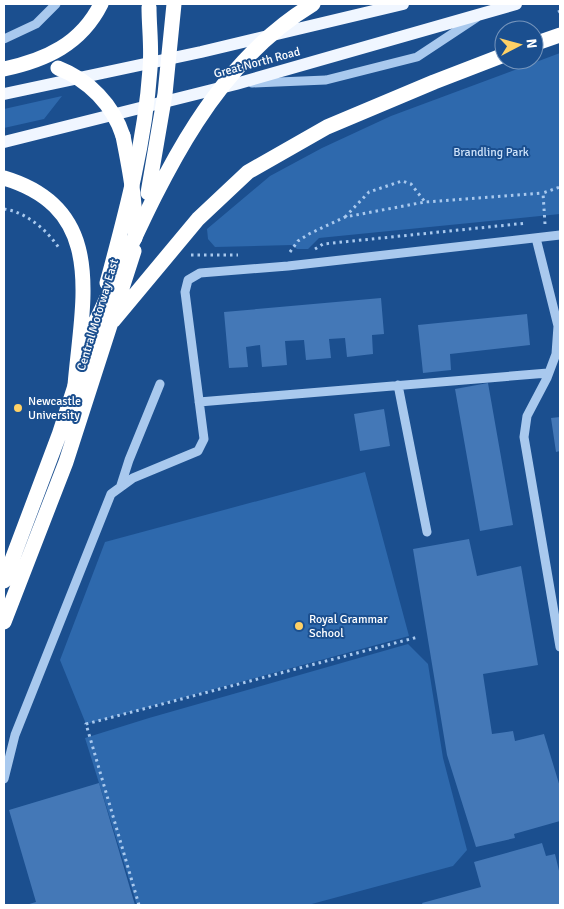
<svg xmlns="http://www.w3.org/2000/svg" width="564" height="909" viewBox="0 0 564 909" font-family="Signika,sans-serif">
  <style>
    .green { fill: #2e69ad }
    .building { fill: #4478b7 }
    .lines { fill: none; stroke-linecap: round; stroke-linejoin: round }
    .path { stroke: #a9c9ee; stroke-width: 3; stroke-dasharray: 2.5 4; stroke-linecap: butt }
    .minor { stroke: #a9c9ee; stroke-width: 9 }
    .major { stroke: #f0f6ff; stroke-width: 12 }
    .highway { stroke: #fff; stroke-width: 15 }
    .highway-bridge { stroke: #fff; stroke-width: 15 }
    .poi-dot { fill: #ffd166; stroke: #1b4f8f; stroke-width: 2 }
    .labels { text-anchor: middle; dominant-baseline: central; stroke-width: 4; stroke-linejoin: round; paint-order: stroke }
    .street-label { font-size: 12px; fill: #fff; stroke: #1b4f8f }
    .park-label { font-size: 12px; fill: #cfe3fa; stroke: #1b4f8f }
    .poi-label { font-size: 12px; fill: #fff; stroke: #1b4f8f; text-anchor: start }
  </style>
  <rect width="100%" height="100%" fill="#1b4f8f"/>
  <path class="green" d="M 560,53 L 560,214 L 319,238 L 308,249 L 297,249 L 292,245 L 215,247 L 208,239 L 207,229 L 270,176 L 322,148 L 391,116 Z
    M 62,96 L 44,119 L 4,128 L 4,109 Z
    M 365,472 L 409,636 L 86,724 L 60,660 L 105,542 Z
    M 408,644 L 428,664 L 443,758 L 467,850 L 453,866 L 308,905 L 137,905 L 85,738 L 149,718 Z"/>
  <path class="building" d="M 381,298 L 384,334 L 372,335 L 373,354 L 347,357 L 345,338 L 329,339 L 331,358 L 306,360 L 304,340 L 285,341 L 287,365 L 262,367 L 260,345 L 246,347 L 248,367 L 229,368 L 224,312 Z
    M 527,314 L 530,345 L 450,354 L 451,370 L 423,373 L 418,325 Z
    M 488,383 L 513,525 L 480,531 L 455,389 Z
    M 384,409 L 390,446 L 360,451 L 354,414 Z
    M 560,417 L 560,451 L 556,452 L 551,418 Z
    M 469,539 L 477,576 L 521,566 L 538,665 L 483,674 L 492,734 L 513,731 L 515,741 L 544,734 L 560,787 L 560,821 L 514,834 L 515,838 L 476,847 L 447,755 L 413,549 Z
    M 99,783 L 135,905 L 26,905 L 36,902 L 9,810 Z
    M 542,843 L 546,856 L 555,854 L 560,875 L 560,905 L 423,905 L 422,903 L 481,887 L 474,862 Z"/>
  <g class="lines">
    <path class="path" d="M 558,12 L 560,11
      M 4,209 C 26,212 47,230 59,248
      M 345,217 L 369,192 L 402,181 L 411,184 L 425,202
      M 545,224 L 543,193 L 560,187
      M 315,249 L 323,244 L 527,223
      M 290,252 L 298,241 L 309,234 L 345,217 L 425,202 L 543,193
      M 191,255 L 238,255
      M 139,905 L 86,724 L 418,637"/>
    <path class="minor" d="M 4,39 L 36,24 L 56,4
      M 252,83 L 326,80 L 417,57 L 476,18
      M 536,238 L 558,326 L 556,354 L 547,378 L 527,416 L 524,437 L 560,647
      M 398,385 L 427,532
      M 199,402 L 548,373
      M 121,485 L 129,460 L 160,384
      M 4,779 L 15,735 L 111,494 L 133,478 L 198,451 L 204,439 L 185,292 L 188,280 L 200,273 L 288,266 L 560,235"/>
    <path class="major" d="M 4,94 L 201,52 L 403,4
      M 4,142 L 236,84 L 516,4"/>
    <path class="highway" d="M 534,44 L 560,35
      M 4,69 C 46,60 81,44 101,4
      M 123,136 C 130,171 136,202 135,238
      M 113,321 L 198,219 L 248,172 L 327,127 L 434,82 L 504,55
      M 4,581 L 59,435 L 96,321
      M 4,622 L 66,462 L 134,251"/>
    <path class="highway-bridge" d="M 58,68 C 89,80 113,105 123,136
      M 4,178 C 108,209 82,301 75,385
      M 148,193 L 165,94 L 174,4
      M 107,283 C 126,213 145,142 150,69 C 152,48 149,27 149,7
      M 96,321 C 151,206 199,73 313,4"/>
  </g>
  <g class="poi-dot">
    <circle cx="18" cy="408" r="5"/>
    <circle cx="299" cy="626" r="5"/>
  </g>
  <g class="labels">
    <g class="street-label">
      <text transform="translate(257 63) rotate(-15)">Great North Road</text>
      <text transform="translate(98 315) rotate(-73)">Central Motorway East</text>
    </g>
    <g class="park-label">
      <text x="491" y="152">Brandling Park</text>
    </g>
    <g class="poi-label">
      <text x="28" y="401">Newcastle<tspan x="28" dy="14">University</tspan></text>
      <text x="309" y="619">Royal Grammar<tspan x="309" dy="14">School</tspan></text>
    </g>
  </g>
  <rect width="564" height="909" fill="none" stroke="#ffffff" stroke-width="10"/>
  <g transform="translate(519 45) rotate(84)"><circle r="24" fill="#1b4f8f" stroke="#7695bc"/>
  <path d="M0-4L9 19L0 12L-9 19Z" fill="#ffd166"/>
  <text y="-8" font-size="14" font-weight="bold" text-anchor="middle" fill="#ffffff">N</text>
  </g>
</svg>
